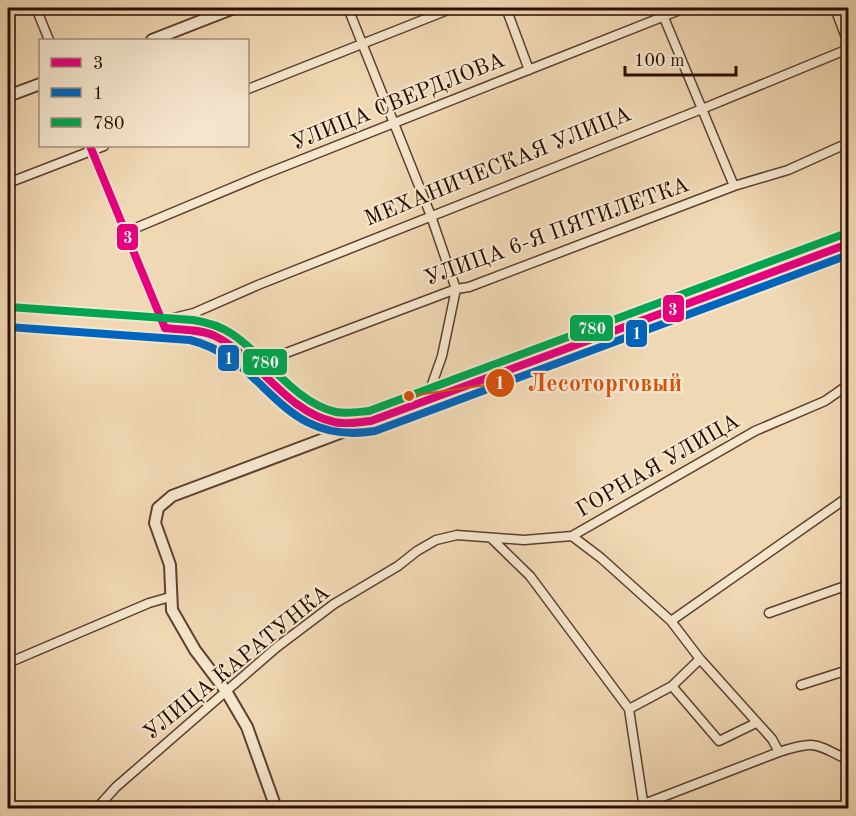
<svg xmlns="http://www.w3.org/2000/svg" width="856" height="816" viewBox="0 0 856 816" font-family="'Old Standard TT',serif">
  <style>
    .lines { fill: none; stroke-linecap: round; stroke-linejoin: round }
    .minor-casing { stroke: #5c3f2d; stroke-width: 11 }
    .tertiary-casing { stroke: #5c3f2d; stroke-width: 14 }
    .primary-casing { stroke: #2a0c00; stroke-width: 16 }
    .minor { stroke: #f5e6ce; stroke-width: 8 }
    .tertiary { stroke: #f5e6ce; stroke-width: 10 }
    .primary { stroke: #f0d8b4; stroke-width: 14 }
    .bus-1-casing { stroke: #f5e6ce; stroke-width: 12 }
    .bus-2-casing { stroke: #f5e6ce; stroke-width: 12 }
    .bus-3-casing { stroke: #f5e6ce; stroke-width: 12 }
    .bus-1 { stroke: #e5007d; stroke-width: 8 }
    .bus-2 { stroke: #0065bd; stroke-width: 8 }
    .bus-3 { stroke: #00a651; stroke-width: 8 }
    .labels { text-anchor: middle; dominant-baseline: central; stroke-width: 4.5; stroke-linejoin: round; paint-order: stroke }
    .street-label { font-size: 22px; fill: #2a0c00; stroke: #f5e6ce }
    .leader { fill: none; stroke: #d5510b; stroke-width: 2 }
    .callout-dot { fill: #d5510b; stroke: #f5e6ce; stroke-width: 2 }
    .mark-label { font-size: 18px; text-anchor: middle; font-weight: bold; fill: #fff }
    .callout-label { font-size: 24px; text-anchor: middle; font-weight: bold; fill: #d5510b; stroke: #f5e6ce; stroke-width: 4.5; stroke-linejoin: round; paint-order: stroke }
    .line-badge { stroke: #f5e6ce; stroke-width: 2 }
    .badge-label { font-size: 16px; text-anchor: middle; font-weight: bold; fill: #fff }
  </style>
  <rect width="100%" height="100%" fill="#f0d8b4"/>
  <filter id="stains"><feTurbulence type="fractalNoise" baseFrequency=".00333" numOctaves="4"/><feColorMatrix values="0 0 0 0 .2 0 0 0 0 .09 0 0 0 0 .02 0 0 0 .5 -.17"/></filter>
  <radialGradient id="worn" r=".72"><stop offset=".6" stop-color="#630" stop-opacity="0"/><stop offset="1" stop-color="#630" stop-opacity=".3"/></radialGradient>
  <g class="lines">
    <g class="minor-casing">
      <path id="minor" d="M 36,8 L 49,40
        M 348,8 L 431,216 L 456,289 L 442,356 L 431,387 L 432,398
        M 506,8 L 529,70
        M 660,8 L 734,186
        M 835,8 L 848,43
        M 248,89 L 453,8
        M 90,146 L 164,326
        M 8,183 L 104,146
        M 126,232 L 260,176 L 685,8
        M 161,321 L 194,313 L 258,285 L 702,109 L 848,49
        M 278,356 L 456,289 L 469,287 L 734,186 L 788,170 L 848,143
        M 572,536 L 601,558 L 671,621 L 700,659 L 772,739 L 779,752 C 816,740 815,744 848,760
        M 492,539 L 530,576 L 629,709 L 644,808
        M 769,613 L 848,585
        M 671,621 L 848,497
        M 8,663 L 149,603 L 170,597
        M 801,685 L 848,670
        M 672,686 L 719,741 L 756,723
        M 629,709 L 672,686 L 700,659
        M 8,728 L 9,734 L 8,739
        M 644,804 L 779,752
        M 97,808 L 116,787 L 277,647 L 334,604 L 398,566 L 417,551 L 436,540 L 457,535 L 524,540 L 572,536 L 755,431 L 825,401 L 848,385"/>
    </g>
    <g class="tertiary-casing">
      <path id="tertiary" d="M 152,40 L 234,8
        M 8,96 L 40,84
        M 276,808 L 247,727 L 226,691 L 195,650 L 172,610 L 170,565 L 155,523 L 158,508 L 172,496 L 361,425"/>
    </g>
    <g class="primary-casing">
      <path id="primary" d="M 8,317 L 192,330 C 205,333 216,336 227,343 C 260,364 295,415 334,422 C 346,424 359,422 371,421 L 848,244"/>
    </g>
    <use href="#minor" class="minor"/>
    <use href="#tertiary" class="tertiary"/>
    <use href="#primary" class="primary"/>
    <g class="bus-1-casing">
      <path id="bus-1" d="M 90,146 L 165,328
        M 165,328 C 181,330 200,329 215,336 C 259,358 285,411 334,422 C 346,425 359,422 371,421 L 848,244"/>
    </g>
    <g class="bus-2-casing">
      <path id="bus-2" d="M 8,327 L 190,340 C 268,359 278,447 375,431 L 848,255"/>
    </g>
    <g class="bus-3-casing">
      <path id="bus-3" d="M 9,307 L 193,320 C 206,322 220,326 232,334 C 266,356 295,403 336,412 C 346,414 358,412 369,411 L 844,234"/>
    </g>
    <use href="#bus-1" class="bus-1"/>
    <use href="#bus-2" class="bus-2"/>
    <use href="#bus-3" class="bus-3"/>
  </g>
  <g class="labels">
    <g class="street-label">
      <text transform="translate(398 102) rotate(-22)">УЛИЦА СВЕРДЛОВА</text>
      <text transform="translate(498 167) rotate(-22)">МЕХАНИЧЕСКАЯ УЛИЦА</text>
      <text transform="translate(557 232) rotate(-20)">УЛИЦА 6-Я ПЯТИЛЕТКА</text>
      <text transform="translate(658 466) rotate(-30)">ГОРНАЯ УЛИЦА</text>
      <text transform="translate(237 663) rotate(-39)">УЛИЦА КАРАТУНКА</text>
    </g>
  </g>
  <path class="leader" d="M409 396L500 383"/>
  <g class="callout-dot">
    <circle cx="409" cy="396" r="6"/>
    <circle cx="500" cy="383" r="15"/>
  </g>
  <g class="mark-label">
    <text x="500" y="389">1</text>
  </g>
  <g class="callout-label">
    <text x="605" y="391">Лесоторговый</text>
  </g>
  <g class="line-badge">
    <rect x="116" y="223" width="23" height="28" rx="6" fill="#e5007d"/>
    <rect x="662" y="294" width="23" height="29" rx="6" fill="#e5007d"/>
    <rect x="569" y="314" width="45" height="28" rx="6" fill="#00a651"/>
    <rect x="625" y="319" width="23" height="29" rx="6" fill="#0065bd"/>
    <rect x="217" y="344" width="23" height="28" rx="6" fill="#0065bd"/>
    <rect x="242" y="348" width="46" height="28" rx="6" fill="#00a651"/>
  </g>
  <g class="badge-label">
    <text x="128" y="243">3</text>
    <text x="673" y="315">3</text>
    <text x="592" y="334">780</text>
    <text x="637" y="339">1</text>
    <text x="229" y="364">1</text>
    <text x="265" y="368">780</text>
  </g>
  <rect width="856" height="816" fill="none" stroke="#f0d8b4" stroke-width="30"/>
  <rect x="9" y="9" width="838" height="798" fill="none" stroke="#2a0c00" stroke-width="3"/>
  <rect x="15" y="15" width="826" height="786" fill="none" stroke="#2a0c00" stroke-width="1.5"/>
  <rect x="39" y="39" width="210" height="108" fill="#f5e6ce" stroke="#a48f7c" stroke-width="1.5"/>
  <rect x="51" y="58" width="30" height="9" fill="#e5007d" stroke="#a48f7c" stroke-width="1.5"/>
  <text x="93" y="69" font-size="18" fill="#2a0c00">3</text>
  <rect x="51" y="88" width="30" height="9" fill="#0065bd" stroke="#a48f7c" stroke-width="1.5"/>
  <text x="93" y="99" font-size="18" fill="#2a0c00">1</text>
  <rect x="51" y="118" width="30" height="9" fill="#00a651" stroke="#a48f7c" stroke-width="1.5"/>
  <text x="93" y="129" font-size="18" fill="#2a0c00">780</text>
  <path d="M625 66v9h111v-9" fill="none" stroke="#2a0c00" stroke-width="3"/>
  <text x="634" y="66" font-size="18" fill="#2a0c00" stroke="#f5e6ce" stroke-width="4.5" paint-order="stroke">100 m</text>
  <rect width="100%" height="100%" filter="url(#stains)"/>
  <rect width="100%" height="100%" fill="url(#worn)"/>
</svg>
